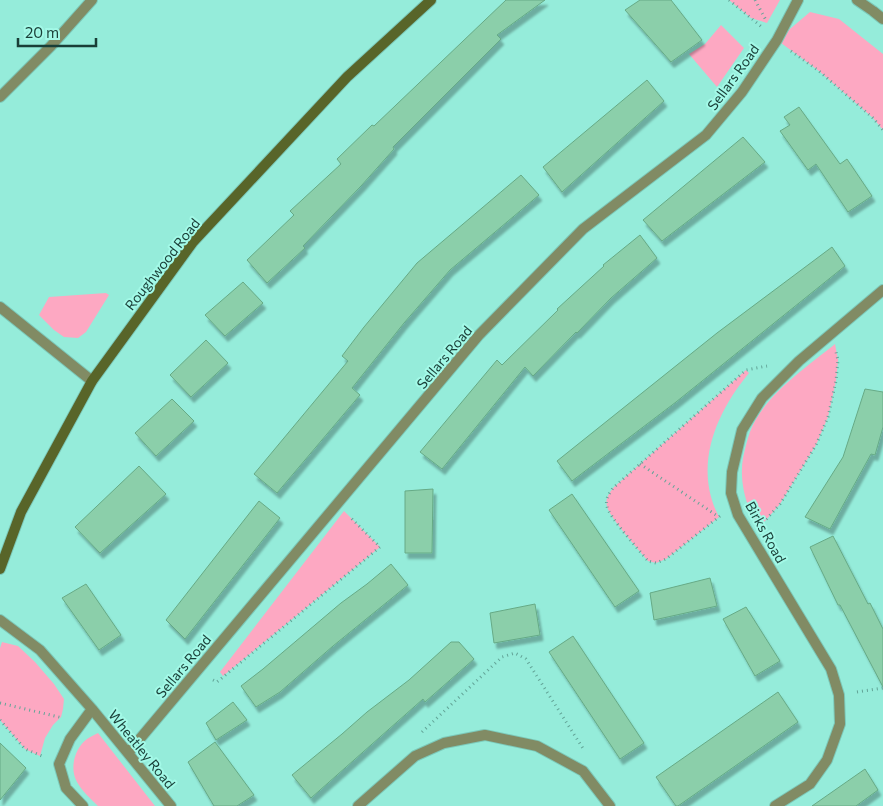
<svg xmlns="http://www.w3.org/2000/svg" width="883" height="806" viewBox="0 0 883 806" font-family="Commissioner,sans-serif">
  <style>
    .green { fill: #fda8c2 }
    .building { fill: #8bcfaa; stroke: #66aa86; filter: url(#shadow) }
    .lines { fill: none; stroke-linecap: round; stroke-linejoin: round }
    .street-casing { stroke: #7cc9b9; stroke-width: 12 }
    .secondary-casing { stroke: #7cc9b9; stroke-width: 12 }
    .path { stroke: #62a497; stroke-width: 3; stroke-dasharray: 1 4; stroke-linecap: butt }
    .street { stroke: #818b64; stroke-width: 10 }
    .secondary { stroke: #586529; stroke-width: 10 }
    .labels { text-anchor: middle; dominant-baseline: central; stroke-width: 4; stroke-linejoin: round; paint-order: stroke }
    .street-label { font-size: 14px; fill: #193e37; stroke: #a3f9e7 }
  </style>
  <defs>
    <filter id="shadow"><feDropShadow dx="3" dy="5.5" stdDeviation="1" flood-color="#0004"/></filter>
  </defs>
  <rect width="100%" height="100%" fill="#95ecda"/>
  <path class="green" d="M 729,0 L 780,0 L 767,23 L 751,18 Z
    M 810,12 L 839,19 L 883,54 L 883,130 L 873,118 L 819,71 L 777,40 Z
    M 721,25 L 744,48 L 717,87 L 689,54 L 705,44 Z
    M 106,293 L 109,295 L 86,332 L 78,338 L 64,337 L 54,330 L 39,315 L 49,297 Z
    M 835,344 L 838,360 L 836,381 L 828,417 L 816,445 L 780,504 L 759,528 C 746,507 739,482 743,458 C 745,449 747,440 750,432 C 763,396 807,367 835,344 Z
    M 746,370 L 749,373 C 715,414 693,467 719,517 L 666,559 L 656,563 L 648,561 C 640,551 608,516 607,506 C 605,499 609,494 613,488 Z
    M 344,511 L 380,547 L 223,676 L 220,672 Z
    M 2,642 L 18,646 L 35,662 L 54,684 L 64,699 L 63,709 L 61,717 L 53,725 L 45,738 L 40,756 L 25,749 L 0,720 L 0,648 Z
    M 98,733 L 155,806 L 98,806 C 90,798 82,791 77,782 C 69,768 75,748 87,739 C 90,737 94,735 98,733 Z"/>
  <path class="building" d="M 506,0 L 545,0 L 497,35 L 501,39 L 393,147 L 394,149 L 361,186 L 303,246 L 305,248 L 267,283 L 247,260 L 294,215 L 290,211 L 341,164 L 337,159 L 372,125 L 374,126 Z
    M 640,0 L 671,0 L 702,40 L 671,62 L 625,10 Z
    M 647,80 L 664,101 L 562,192 L 543,167 Z
    M 799,107 L 840,164 L 847,159 L 872,196 L 848,212 L 816,164 L 808,170 L 780,131 L 790,125 L 784,117 Z
    M 743,137 L 765,162 L 662,241 L 643,220 Z
    M 521,175 L 539,195 L 450,270 L 404,323 L 352,388 L 360,395 L 277,493 L 254,474 L 348,361 L 342,356 L 364,327 L 417,263 Z
    M 640,235 L 657,258 L 611,298 L 577,333 L 576,332 L 533,376 L 525,367 L 442,469 L 420,452 L 497,360 L 502,365 L 558,310 L 557,309 L 604,266 L 603,265 Z
    M 832,247 L 845,266 L 676,402 L 572,481 L 557,461 L 717,333 Z
    M 243,282 L 263,303 L 225,336 L 205,315 Z
    M 206,340 L 228,363 L 191,397 L 170,375 Z
    M 865,389 L 883,392 L 883,427 L 875,455 L 871,454 L 830,529 L 805,517 L 843,457 Z
    M 172,399 L 194,421 L 156,456 L 135,433 Z
    M 139,466 L 166,494 L 100,553 L 75,527 Z
    M 433,489 L 432,553 L 405,553 L 405,491 Z
    M 572,494 L 639,591 L 615,607 L 549,510 Z
    M 259,501 L 280,518 L 185,639 L 166,620 Z
    M 833,536 L 868,604 L 870,603 L 883,629 L 883,687 L 840,605 L 838,605 L 810,547 Z
    M 391,564 L 408,585 L 333,646 L 280,692 L 256,707 L 241,686 L 263,669 L 341,603 L 367,584 Z
    M 710,578 L 717,606 L 654,620 L 650,593 Z
    M 86,584 L 121,635 L 99,650 L 62,598 Z
    M 535,604 L 540,635 L 494,643 L 490,613 Z
    M 746,607 L 780,661 L 755,676 L 723,619 Z
    M 573,636 L 644,743 L 620,759 L 549,652 Z
    M 451,642 L 459,642 L 474,659 L 425,702 L 423,699 L 311,798 L 292,775 L 342,734 L 367,712 L 409,680 Z
    M 778,692 L 798,722 L 678,806 L 676,806 L 656,777 Z
    M 233,702 L 247,720 L 216,740 L 206,723 Z
    M 215,742 L 254,795 L 237,806 L 214,806 L 188,762 Z
    M 0,743 L 26,768 L 0,800 Z
    M 865,769 L 878,790 L 856,806 L 812,806 Z"/>
  <g class="lines">
    <g class="street-casing">
      <path id="street" d="M 857,0 L 873,11 L 883,19
        M 0,97 L 51,46 L 92,0
        M 0,307 L 92,381
        M 0,620 L 40,650 L 92,709 L 171,806
        M 128,753 L 479,335 L 583,229 L 706,135 L 742,92 L 777,40 L 798,0
        M 83,806 L 66,788 L 59,764 L 70,739 L 92,709
        M 358,806 L 415,756 L 444,743 L 485,735 L 537,746 L 583,771 L 610,806
        M 775,806 L 810,784 L 827,760 L 840,724 L 839,695 L 831,669 L 738,515 L 731,493 L 732,472 L 742,430 L 762,398 L 799,361 L 883,290"/>
    </g>
    <g class="secondary-casing">
      <path id="secondary" d="M 0,569 L 21,512 L 92,381 L 193,242 L 347,77 L 431,0"/>
    </g>
    <path class="path" d="M 729,0 L 763,28
      M 755,0 L 767,22
      M 791,51 L 819,71 L 873,118 L 883,130
      M 640,464 L 719,517
      M 720,516 L 666,559 L 656,563 L 648,561 C 640,551 608,516 607,506 C 605,499 609,494 613,488 L 746,370 L 767,366
      M 763,523 L 780,504 L 816,445 L 828,417 L 836,381 L 838,360 L 836,352
      M 213,680 L 217,682 L 380,547 L 350,517
      M 857,692 L 883,688
      M 0,703 L 63,718
      M 0,720 L 25,749 L 42,756
      M 422,732 L 502,657 L 515,653 L 526,659 L 584,750"/>
    <use href="#street" class="street"/>
    <use href="#secondary" class="secondary"/>
  </g>
  <g class="labels">
    <g class="street-label">
      <text transform="translate(733 77) rotate(-54)">Sellars Road</text>
      <text transform="translate(162 264) rotate(-52)">Roughwood Road</text>
      <text transform="translate(444 357) rotate(-50)">Sellars Road</text>
      <text transform="translate(766 532) rotate(61)">Birks Road</text>
      <text transform="translate(183 666) rotate(-50)">Sellars Road</text>
      <text transform="translate(142 749) rotate(51)">Wheatley Road</text>
    </g>
  </g>
  <path d="M18 38v8h78v-8" fill="none" stroke="#193e37" stroke-width="2.5"/>
  <text x="25" y="38" font-size="15" fill="#193e37" stroke="#a3f9e7" stroke-width="4" paint-order="stroke">20 m</text>
</svg>
